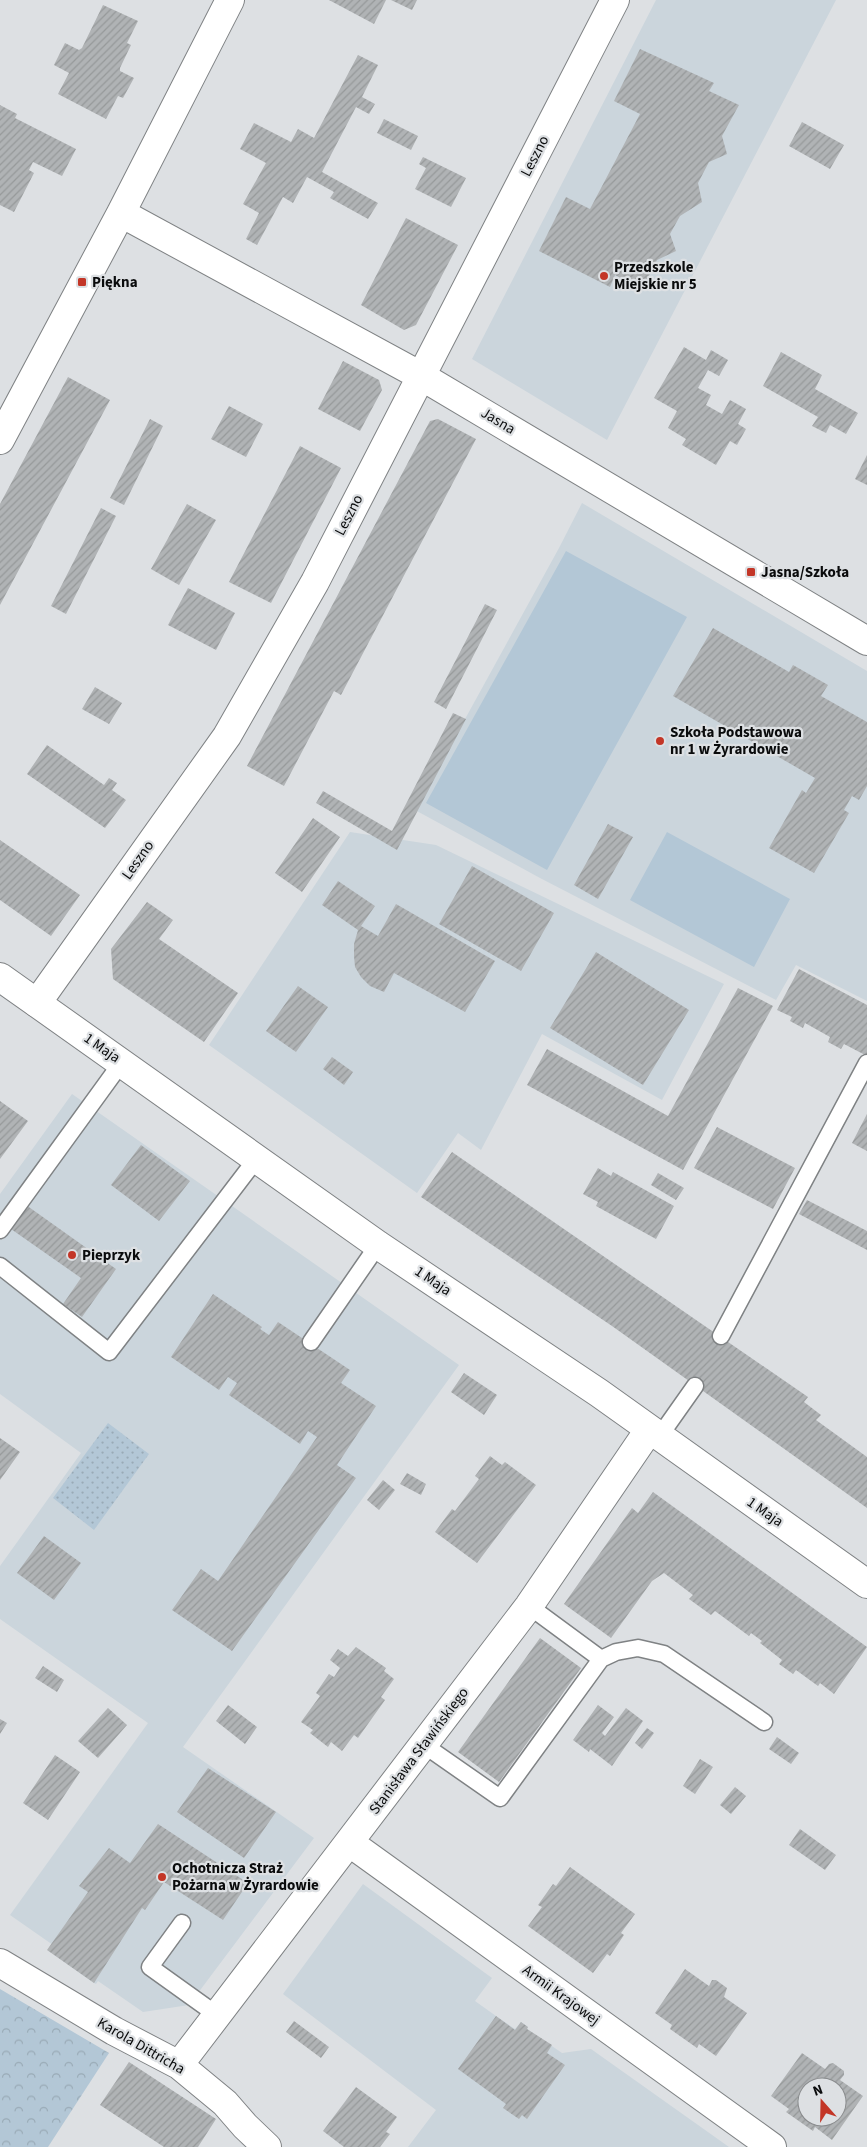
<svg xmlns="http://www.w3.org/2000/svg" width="867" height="2147" viewBox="0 0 867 2147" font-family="'Source Sans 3',sans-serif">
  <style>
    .built { fill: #cbd5dc }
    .grass { fill: url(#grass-dots) }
    .park { fill: url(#park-crowns) }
    .garden { fill: #b3c7d6 }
    .building { fill: url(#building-hatch); fill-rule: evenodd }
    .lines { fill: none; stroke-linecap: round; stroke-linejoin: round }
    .service-casing { stroke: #7f8284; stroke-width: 19 }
    .minor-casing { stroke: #7f8284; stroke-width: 30 }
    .tertiary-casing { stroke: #7f8284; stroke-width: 30 }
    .service { stroke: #fff; stroke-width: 16 }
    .minor { stroke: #fff; stroke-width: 28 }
    .tertiary { stroke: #fff; stroke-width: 28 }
    .poi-dot { fill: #c33627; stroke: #dde0e3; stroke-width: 2 }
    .labels { text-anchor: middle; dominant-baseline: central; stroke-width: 4.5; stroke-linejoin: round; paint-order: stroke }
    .street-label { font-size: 15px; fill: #0a0b0c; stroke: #dde0e3 }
    .poi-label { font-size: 15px; font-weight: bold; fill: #0a0b0c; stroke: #dde0e3; text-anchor: start }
  </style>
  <defs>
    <pattern id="grass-dots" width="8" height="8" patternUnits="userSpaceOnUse" patternTransform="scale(1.25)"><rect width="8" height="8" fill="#b3c7d6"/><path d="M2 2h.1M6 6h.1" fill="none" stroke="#99aab6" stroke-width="1.8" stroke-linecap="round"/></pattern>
    <pattern id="park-crowns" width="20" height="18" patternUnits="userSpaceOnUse" patternTransform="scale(1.25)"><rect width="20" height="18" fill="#b3c7d6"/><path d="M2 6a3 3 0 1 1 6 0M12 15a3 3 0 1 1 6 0" fill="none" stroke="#99aab6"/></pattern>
    <pattern id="building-hatch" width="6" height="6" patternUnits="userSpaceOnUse" patternTransform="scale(1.25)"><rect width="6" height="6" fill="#b0b3b5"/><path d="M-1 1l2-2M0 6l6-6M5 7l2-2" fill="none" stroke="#96999a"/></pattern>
  </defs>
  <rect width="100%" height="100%" fill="#dde0e3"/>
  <path class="built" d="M 656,0 L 836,0 L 607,440 L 472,359 Z
    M 582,503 L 867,671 L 867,1001 L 796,965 L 776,1000 L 540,878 L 415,810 L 559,548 Z
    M 350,832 L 436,845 L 724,984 L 662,1100 L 542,1034 L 481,1150 L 458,1133 L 417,1193 L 209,1045 Z
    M 72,1094 L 459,1365 L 183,1747 L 314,1838 L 189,2005 L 143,2012 L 98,1981 L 96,1984 L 94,1983 L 49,1951 L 53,1945 L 10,1915 L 148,1723 L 0,1619 L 0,1566 L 81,1453 L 0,1394 L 0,1194 Z
    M 363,1884 L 492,1978 L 475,2001 L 496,2016 L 515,2029 L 521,2022 L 528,2027 L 527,2029 L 562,2053 L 591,2049 L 729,2147 L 408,2147 L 436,2110 L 283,1994 Z"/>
  <path class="grass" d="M 108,1423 L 149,1454 L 94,1530 L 53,1498 Z"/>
  <path class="park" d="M 0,1989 L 109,2053 L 48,2147 L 0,2147 Z"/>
  <path class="garden" d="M 566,551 L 687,617 L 547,870 L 426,803 Z
    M 667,832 L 790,899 L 754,967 L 630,900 Z"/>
  <path class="building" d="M 329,0 L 386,0 L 374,24 Z
    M 391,0 L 417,0 L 412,10 Z
    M 103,5 L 138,21 L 127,43 L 131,45 L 120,68 L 120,71 L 134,78 L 123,98 L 118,96 L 106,119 L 58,94 L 69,73 L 54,65 L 65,43 L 79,50 L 82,48 Z
    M 640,49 L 714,83 L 709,91 L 739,105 L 722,136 L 727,154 L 709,162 L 698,183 L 702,202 L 680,216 L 670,234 L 676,251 L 657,260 L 642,290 L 615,275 L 610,287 L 539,251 L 566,197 L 590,209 L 640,114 L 614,101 Z
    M 358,55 L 378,65 L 362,97 L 375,104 L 369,114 L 356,107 L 322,172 L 378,203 L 368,219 L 330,198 L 334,192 L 307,177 L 293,203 L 283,197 L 257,245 L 246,239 L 259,213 L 243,204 L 266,163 L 240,149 L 254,123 L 291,142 L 298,129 L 314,138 Z
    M 0,105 L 17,114 L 15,118 L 76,149 L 62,176 L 33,162 L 29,170 L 34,173 L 14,212 L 0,205 Z
    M 384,119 L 418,136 L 411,150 L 377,133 Z
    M 802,122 L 844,145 L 830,169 L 789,146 Z
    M 423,157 L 466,178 L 451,207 L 415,189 L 426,168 L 419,164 Z
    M 406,218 L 458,245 L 416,325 L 404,330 L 361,305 Z
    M 684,347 L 706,360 L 711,350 L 728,360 L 719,376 L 708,370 L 698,388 L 711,395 L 706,405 L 722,414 L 730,400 L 746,409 L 738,424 L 746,429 L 737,445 L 730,441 L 716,465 L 682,445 L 686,439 L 668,428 L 677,411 L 654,398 Z
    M 781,352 L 822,375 L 815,389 L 858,413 L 846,434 L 830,425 L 826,433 L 812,426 L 818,417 L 763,386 Z
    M 343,361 L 379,380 L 382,390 L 360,431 L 318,409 Z
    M 68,377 L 110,400 L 0,605 L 0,504 Z
    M 229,406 L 263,424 L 246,457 L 211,439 Z
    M 150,419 L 163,426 L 124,505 L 110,498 Z
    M 438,419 L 476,439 L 341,695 L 334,691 L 284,786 L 247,766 L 430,421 Z
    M 300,446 L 341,468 L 271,603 L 229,582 Z
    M 867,455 L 867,485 L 855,479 Z
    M 187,504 L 216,520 L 179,585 L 151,569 Z
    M 101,508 L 116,516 L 66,614 L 51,606 Z
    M 188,588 L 235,613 L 216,650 L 168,625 Z
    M 485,604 L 497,610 L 446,709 L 434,702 Z
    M 713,628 L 789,672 L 793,665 L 828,685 L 821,696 L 867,722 L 867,786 L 859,800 L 852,796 L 844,810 L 849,813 L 814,873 L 769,848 L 802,790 L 806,793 L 815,778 L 673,696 Z
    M 95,687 L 122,703 L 109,724 L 82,709 Z
    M 453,713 L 466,719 L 397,850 L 316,803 L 323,791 L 392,831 Z
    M 47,745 L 104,785 L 109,778 L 117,783 L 112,790 L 126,800 L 105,828 L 27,774 Z
    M 313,818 L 340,837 L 302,892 L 275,873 Z
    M 608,824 L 633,837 L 598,899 L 574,885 Z
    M 0,840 L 80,895 L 51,936 L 0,900 Z
    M 472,866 L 554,913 L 521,971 L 439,924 Z
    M 338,881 L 375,906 L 361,926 L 378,936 L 396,904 L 495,961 L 465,1012 L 394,973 L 384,992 L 370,986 L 361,977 L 355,967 L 354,956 L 354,944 L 358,930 L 322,905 Z
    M 147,902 L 173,920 L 159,939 L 238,993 L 204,1042 L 113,979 L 111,949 Z
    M 596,952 L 689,1010 L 643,1085 L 550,1028 Z
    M 799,969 L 867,1005 L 867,1056 L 844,1044 L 841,1049 L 828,1042 L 830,1037 L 805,1023 L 803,1028 L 790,1021 L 792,1017 L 777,1010 Z
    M 298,986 L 328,1007 L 296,1052 L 266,1031 Z
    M 738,988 L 773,1006 L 683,1170 L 527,1085 L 547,1049 L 668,1116 Z
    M 332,1057 L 353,1072 L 344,1085 L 323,1069 Z
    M 0,1101 L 28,1121 L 0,1159 Z
    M 867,1114 L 867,1151 L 852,1143 Z
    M 717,1127 L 795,1168 L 773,1209 L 694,1168 Z
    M 141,1145 L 190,1181 L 159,1221 L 111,1185 Z
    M 452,1152 L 808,1397 L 804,1402 L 821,1415 L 816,1420 L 867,1457 L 867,1508 L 612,1326 L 421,1197 Z
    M 598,1168 L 611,1176 L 613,1172 L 674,1206 L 656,1239 L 596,1206 L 598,1202 L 583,1194 Z
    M 658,1173 L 684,1188 L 676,1200 L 651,1185 Z
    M 807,1200 L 867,1231 L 867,1250 L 799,1214 Z
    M 26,1205 L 116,1269 L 82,1317 L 63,1304 L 81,1278 L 11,1229 Z
    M 213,1294 L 262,1327 L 260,1329 L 269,1335 L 278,1322 L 350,1370 L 341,1383 L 376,1406 L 337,1465 L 356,1478 L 232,1651 L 172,1610 L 201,1569 L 218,1581 L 317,1437 L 308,1431 L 300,1444 L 229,1395 L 237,1383 L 228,1377 L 219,1390 L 171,1357 Z
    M 464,1373 L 497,1395 L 484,1415 L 451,1392 Z
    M 0,1438 L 20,1452 L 0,1480 Z
    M 490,1456 L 502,1465 L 505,1462 L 536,1485 L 477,1563 L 435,1532 L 452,1509 L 455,1511 L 479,1479 L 475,1476 Z
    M 407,1473 L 426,1484 L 421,1495 L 400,1484 Z
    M 383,1480 L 395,1490 L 379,1510 L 367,1500 Z
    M 653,1492 L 867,1647 L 834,1694 L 820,1683 L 818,1686 L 796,1670 L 793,1674 L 779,1664 L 782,1660 L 760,1643 L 762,1641 L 751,1633 L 749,1636 L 715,1611 L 711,1615 L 689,1599 L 693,1595 L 664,1573 L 652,1581 L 611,1638 L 564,1604 L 632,1508 L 638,1513 Z
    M 44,1536 L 81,1563 L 54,1600 L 17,1573 Z
    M 540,1638 L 581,1668 L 499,1782 L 458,1752 Z
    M 356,1647 L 386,1668 L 384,1671 L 394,1679 L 381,1697 L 385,1700 L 358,1738 L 354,1735 L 342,1751 L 331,1742 L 328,1747 L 310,1733 L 313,1730 L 301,1722 L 320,1696 L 316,1693 L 329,1674 L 334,1677 L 340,1668 L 330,1660 L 338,1649 L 348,1656 Z
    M 43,1666 L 64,1680 L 57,1692 L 35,1678 Z
    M 228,1705 L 257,1727 L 245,1744 L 216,1721 Z
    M 598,1705 L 614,1717 L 602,1733 L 605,1736 L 626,1708 L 643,1721 L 612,1766 L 590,1749 L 589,1752 L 573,1740 Z
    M 108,1708 L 127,1725 L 98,1758 L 78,1741 Z
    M 0,1719 L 7,1723 L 0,1734 Z
    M 647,1728 L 654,1733 L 642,1749 L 635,1743 Z
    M 777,1737 L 799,1753 L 791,1764 L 769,1749 Z
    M 55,1755 L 80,1772 L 48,1820 L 23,1803 Z
    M 700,1759 L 713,1767 L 695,1794 L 683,1786 Z
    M 208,1768 L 276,1812 L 244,1858 L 177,1812 Z
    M 735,1787 L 746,1796 L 731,1814 L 720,1805 Z
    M 158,1824 L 248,1883 L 223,1920 L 164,1882 L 145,1910 L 142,1908 L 94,1983 L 47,1950 L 88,1892 L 79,1886 L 109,1848 L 130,1863 Z
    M 800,1829 L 836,1855 L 825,1870 L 789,1845 Z
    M 570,1867 L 635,1914 L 621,1933 L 624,1935 L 610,1956 L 607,1954 L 593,1973 L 528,1926 L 542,1907 L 538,1905 L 553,1884 L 556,1886 Z
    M 685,1969 L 709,1986 L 712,1980 L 716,1980 L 727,1988 L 724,1997 L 747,2013 L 716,2056 L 699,2044 L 697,2048 L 670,2029 L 672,2025 L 655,2013 Z
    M 496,2016 L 515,2030 L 521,2022 L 528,2027 L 527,2029 L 552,2045 L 547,2053 L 565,2065 L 527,2119 L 522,2115 L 519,2119 L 503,2108 L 506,2104 L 458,2069 Z
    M 294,2021 L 329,2047 L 321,2058 L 286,2032 Z
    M 802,2053 L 825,2069 L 829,2064 L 833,2063 L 844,2071 L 844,2075 L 840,2080 L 863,2096 L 832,2140 L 815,2127 L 813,2131 L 786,2112 L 789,2109 L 771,2096 ZM 807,2087 L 837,2087 L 837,2117 L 807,2117 Z
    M 129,2062 L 216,2119 L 198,2147 L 164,2147 L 100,2105 Z
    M 356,2087 L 397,2117 L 386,2132 L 390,2134 L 380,2147 L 344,2147 L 323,2131 Z"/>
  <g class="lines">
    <g class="service-casing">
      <path id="service" d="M 0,1230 L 122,1062
        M 0,1266 L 109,1352 L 257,1158
        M 721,1336 L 867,1063
        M 311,1342 L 378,1245
        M 659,1437 L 695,1386
        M 529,1606 L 601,1659 L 616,1652 L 638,1648 L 664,1654 L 764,1722
        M 424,1745 L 500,1798 L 601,1659
        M 182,1923 L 150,1967 L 217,2015"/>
    </g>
    <g class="minor-casing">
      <path id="minor" d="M 121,213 L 421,376 L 867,641
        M 0,440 L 121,213 L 230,0
        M 37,1003 L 227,736 L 315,582 L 615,0
        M 350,1843 L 772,2147
        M 0,1963 L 114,2031 L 179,2065 L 225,2103 L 245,2126 L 267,2147
        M 179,2065 L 529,1606 L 649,1430"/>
    </g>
    <g class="tertiary-casing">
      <path id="tertiary" d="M 0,977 L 378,1245 L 599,1393 L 867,1584"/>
    </g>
    <use href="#service" class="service"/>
    <use href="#minor" class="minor"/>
    <use href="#tertiary" class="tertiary"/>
  </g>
  <g class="poi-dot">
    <circle cx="604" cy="276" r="5"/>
    <rect x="77" y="277" width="10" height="10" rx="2.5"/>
    <rect x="746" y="567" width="10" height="10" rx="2.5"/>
    <circle cx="660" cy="741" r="5"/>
    <circle cx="72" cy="1255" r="5"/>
    <circle cx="162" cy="1877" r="5"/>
  </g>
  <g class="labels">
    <g class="street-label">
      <text transform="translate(535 156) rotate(-63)">Leszno</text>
      <text transform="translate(498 421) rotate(31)">Jasna</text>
      <text transform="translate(349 515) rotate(-63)">Leszno</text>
      <text transform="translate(138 860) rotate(-55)">Leszno</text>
      <text transform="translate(102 1048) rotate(35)">1 Maja</text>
      <text transform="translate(433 1281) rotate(34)">1 Maja</text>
      <text transform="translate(765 1512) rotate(35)">1 Maja</text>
      <text transform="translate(419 1751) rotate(-53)">Stanisława Sławińskiego</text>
      <text transform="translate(561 1995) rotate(36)">Armii Krajowej</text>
      <text transform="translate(141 2046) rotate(30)">Karola Dittricha</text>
    </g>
    <g class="poi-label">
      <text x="614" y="267">Przedszkole<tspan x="614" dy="17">Miejskie nr 5</tspan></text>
      <text x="92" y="282">Piękna</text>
      <text x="761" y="572">Jasna/Szkoła</text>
      <text x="670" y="732">Szkoła Podstawowa<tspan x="670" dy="17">nr 1 w Żyrardowie</tspan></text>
      <text x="82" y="1255">Pieprzyk</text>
      <text x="172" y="1868">Ochotnicza Straż<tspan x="172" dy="17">Pożarna w Żyrardowie</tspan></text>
    </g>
  </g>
  <g transform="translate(822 2102) rotate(340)"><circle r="24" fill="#dde0e3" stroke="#898b8d"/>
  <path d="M0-4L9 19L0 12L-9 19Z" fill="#c33627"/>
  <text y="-8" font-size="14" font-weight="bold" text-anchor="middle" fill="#0a0b0c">N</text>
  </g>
</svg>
